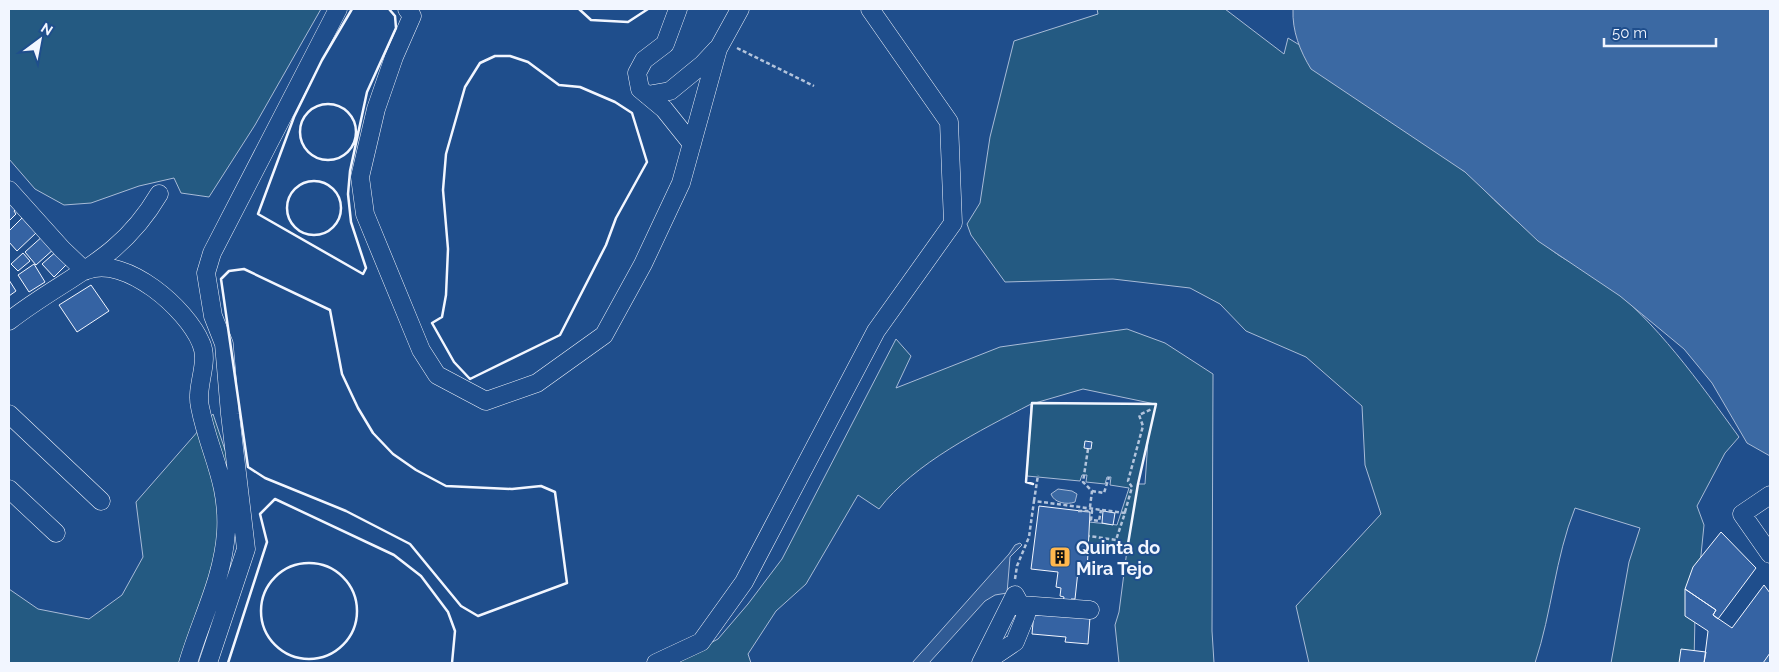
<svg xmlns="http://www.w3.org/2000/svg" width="1779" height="672" viewBox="0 0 1779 672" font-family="Raleway,sans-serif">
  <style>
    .green { fill: #245a82; stroke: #a8bbd7; fill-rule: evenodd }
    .parking { fill: #305b95; stroke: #a8bbd7 }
    .water { fill: #3b69a3; stroke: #a8bbd7 }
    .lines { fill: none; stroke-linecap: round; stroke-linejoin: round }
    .stream { stroke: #3b69a3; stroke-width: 4.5 }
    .building { fill: #3563a3; stroke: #f2f6ff }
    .minor-casing { stroke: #f2f6ff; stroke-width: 19 }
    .path { stroke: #b3c4dc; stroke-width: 2.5; stroke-dasharray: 4 2.5; stroke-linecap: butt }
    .minor { stroke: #1f4e8c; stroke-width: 18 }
    .wall { stroke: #f2f6ff; stroke-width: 2.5 }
    .labels { text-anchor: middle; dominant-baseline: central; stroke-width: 4; stroke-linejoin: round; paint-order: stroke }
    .poi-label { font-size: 18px; font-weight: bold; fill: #f2f6ff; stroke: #1f4e8c; text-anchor: start }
  </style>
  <rect width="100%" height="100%" fill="#1f4e8c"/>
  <path class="green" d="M 9,9 L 321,9 L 255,125 L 209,197 L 181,193 L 174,178 L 139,186 L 91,203 L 64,205 L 35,189 L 9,159 Z
    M 1097,9 L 1225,9 L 1284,54 L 1288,38 L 1339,69 L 1475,180 C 1499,206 1526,230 1553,251 C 1568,263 1588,269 1602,280 C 1657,322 1699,382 1739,437 L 1725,453 L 1697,506 L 1704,525 L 1695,615 L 1694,663 L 1611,663 L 1629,562 L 1640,528 L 1575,508 C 1555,558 1552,612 1535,663 L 1309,663 L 1296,606 L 1381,514 L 1365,465 L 1362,406 L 1306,357 L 1246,331 L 1220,304 L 1190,288 L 1113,279 L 1005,282 L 971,235 L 967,224 L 980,203 L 990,137 L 1014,41 L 1098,14 Z
    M 1127,329 L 1165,343 L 1213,374 L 1212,631 L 1214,663 L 1119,663 L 1115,625 L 1119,612 L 1127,550 L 1086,546 L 1089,522 L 1117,525 L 1129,488 L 1110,485 L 1111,477 L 1107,477 L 1105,484 L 1086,482 L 1087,475 L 1082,475 L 1080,481 L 1027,476 L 1031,404 C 981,430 914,463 879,509 L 858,495 L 806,584 L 776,611 L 748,654 L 751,663 L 673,663 L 718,639 L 748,604 L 782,559 L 896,339 L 911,356 L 896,388 L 1000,347 ZM 1083,389 L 1155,404 L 1035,403 ZM 1148,440 L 1145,484 L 1138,484 Z
    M 213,414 L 232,471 L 236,520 L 226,583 L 196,663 L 9,663 L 9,589 L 38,609 L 89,619 L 122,595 L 143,557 L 136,502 Z"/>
  <path class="parking" d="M 1020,543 L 1022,545 L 1010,557 L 1007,593 L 995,595 L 985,601 L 929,663 L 912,663 L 1009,554 L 1015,545 Z"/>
  <path class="water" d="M 1293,9 L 1770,9 L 1770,456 L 1747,443 L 1712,383 L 1684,349 L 1620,296 L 1538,241 L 1465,172 L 1311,69 C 1300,51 1292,31 1293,9 Z
    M 1058,489 L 1072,491 L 1077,494 L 1075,502 C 1067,505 1054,503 1051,494 Z"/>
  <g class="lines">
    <path class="stream" d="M 1765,663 L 1770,656"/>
  </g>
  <path class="building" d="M 15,200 L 19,206 L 14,211 L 16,214 L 9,221 L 9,206 Z
    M 22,218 L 36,233 L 17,251 L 9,242 L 9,231 Z
    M 44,235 L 55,248 L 36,265 L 25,252 Z
    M 58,250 L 69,262 L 54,277 L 42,264 Z
    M 23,253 L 30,261 L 18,271 L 11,264 Z
    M 34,264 L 45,282 L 29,292 L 18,275 Z
    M 9,280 L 16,291 L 9,296 Z
    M 91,285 L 109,311 L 77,332 L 59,305 Z
    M 1085,441 L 1092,442 L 1091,449 L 1084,448 Z
    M 1039,506 L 1090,512 L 1087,572 L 1078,571 L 1075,599 L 1071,599 L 1070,604 L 1063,603 L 1064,597 L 1060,596 L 1061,588 L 1056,587 L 1058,572 L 1031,569 Z
    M 1103,511 L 1115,513 L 1113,525 L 1102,523 Z
    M 1721,532 L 1756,568 L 1718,619 L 1713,615 L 1716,610 L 1685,589 L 1693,567 Z
    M 1764,585 L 1770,593 L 1770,653 L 1763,663 L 1704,663 L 1708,631 L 1685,616 L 1685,589 L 1716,610 L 1713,615 L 1732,628 Z
    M 1034,612 L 1090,617 L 1088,644 L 1065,642 L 1066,637 L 1032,634 Z
    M 1681,649 L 1706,652 L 1704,663 L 1679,663 Z"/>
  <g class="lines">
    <g class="minor-casing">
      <path id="minor" d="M 407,9 L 412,16 L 394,57 L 376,109 L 360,177 L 365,214 L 421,350 L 437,375 L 486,401 L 537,383 L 604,335 L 643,264 L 681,183 L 718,49 L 740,9
        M 678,9 L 665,44 L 644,60 L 637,73 L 640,89 L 664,109 L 692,144
        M 647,95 L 670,91 L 703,64 L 717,49
        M 9,190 L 62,249 L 85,271
        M 87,270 C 126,255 187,309 201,343 C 210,363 195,386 200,407 C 209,453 229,481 226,532 C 223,579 201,619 188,663
        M 9,321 C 68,275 119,262 159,194
        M 9,414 L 101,501
        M 9,489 L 56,533
        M 1770,495 L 1742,514 L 1770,554
        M 1021,605 L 1090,610
        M 208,663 L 246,549 L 230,414 L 224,344 L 213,316 L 206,273 L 212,253 L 338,9
        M 656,663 L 701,642 L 744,582 L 876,331 L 953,223 L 949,122 L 870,9
        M 981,663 L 1015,595 L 1026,615 L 1015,642 L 984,663"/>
    </g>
    <path class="path" d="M 737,48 L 814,86
      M 1088,449 L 1083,482 L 1092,491 L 1090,507
      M 1092,491 L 1104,493 L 1109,477
      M 1034,501 L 1038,475
      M 1078,511 L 1092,511 L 1091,520 L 1099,521 L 1101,510
      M 1125,512 L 1132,487 L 1128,481 L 1143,426 L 1139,415 L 1152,409
      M 1015,579 L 1017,566 L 1029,537 L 1034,501 L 1125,513 L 1116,540 L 1089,536"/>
    <use href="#minor" class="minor"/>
    <path class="wall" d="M 352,9 L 322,60 L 294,117 L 258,214 L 363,274 L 366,268 L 351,222 L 348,194 L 350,171 L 367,92 L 396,28 L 395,16 L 389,9
      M 579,9 L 591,20 L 628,22 L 648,9
      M 495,56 L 510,56 L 528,62 L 559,85 L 580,87 L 615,102 L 632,113 L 647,162 L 616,218 L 606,245 L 560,335 L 470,379 L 454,362 L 432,323 L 442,317 L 446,295 L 448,249 L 443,190 L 446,154 L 465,87 L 480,63 Z
      M300 132a28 28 0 1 1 56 0a28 28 0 1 1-56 0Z
      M287 208a27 27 0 1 1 54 0a27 27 0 1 1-54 0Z
      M 244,269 L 330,310 L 342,374 L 358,408 L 373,433 L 393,454 L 416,470 L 446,486 L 512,489 L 541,486 L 555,492 L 567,583 L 478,616 L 461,606 L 410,544 L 346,511 L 265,478 L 248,467 L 221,279 L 229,271 Z
      M 1033,484 L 1026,482 L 1032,403 L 1156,404 L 1138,484 L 1127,550
      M261 611a48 48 0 1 1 96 0a48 48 0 1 1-96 0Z
      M 228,663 L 267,542 L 260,514 L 275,499 L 394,555 L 421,576 L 448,612 L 455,631 L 452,663"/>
  </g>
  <defs>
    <g id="building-square" transform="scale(1.125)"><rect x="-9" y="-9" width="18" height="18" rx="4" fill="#ffb74d" stroke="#1f4e8c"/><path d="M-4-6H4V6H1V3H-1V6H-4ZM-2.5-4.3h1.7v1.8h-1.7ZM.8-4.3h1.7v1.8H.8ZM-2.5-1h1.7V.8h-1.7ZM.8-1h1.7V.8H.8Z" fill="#111"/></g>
  </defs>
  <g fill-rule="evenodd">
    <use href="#building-square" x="1060" y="557"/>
  </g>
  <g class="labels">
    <g class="poi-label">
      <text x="1076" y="547">Quinta do<tspan x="1076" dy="21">Mira Tejo</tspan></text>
    </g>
  </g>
  <rect width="1779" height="672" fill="none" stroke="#f2f6ff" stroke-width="20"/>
  <g transform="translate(40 40) rotate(32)" stroke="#1f4e8c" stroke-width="4" paint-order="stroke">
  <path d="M0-4L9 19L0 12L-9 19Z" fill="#f2f6ff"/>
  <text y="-8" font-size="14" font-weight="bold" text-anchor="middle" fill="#f2f6ff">N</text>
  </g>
  <path d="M1604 38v8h112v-8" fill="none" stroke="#f2f6ff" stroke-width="2.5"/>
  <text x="1612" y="38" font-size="15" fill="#f2f6ff" stroke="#1f4e8c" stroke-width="4" paint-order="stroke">50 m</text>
</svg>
